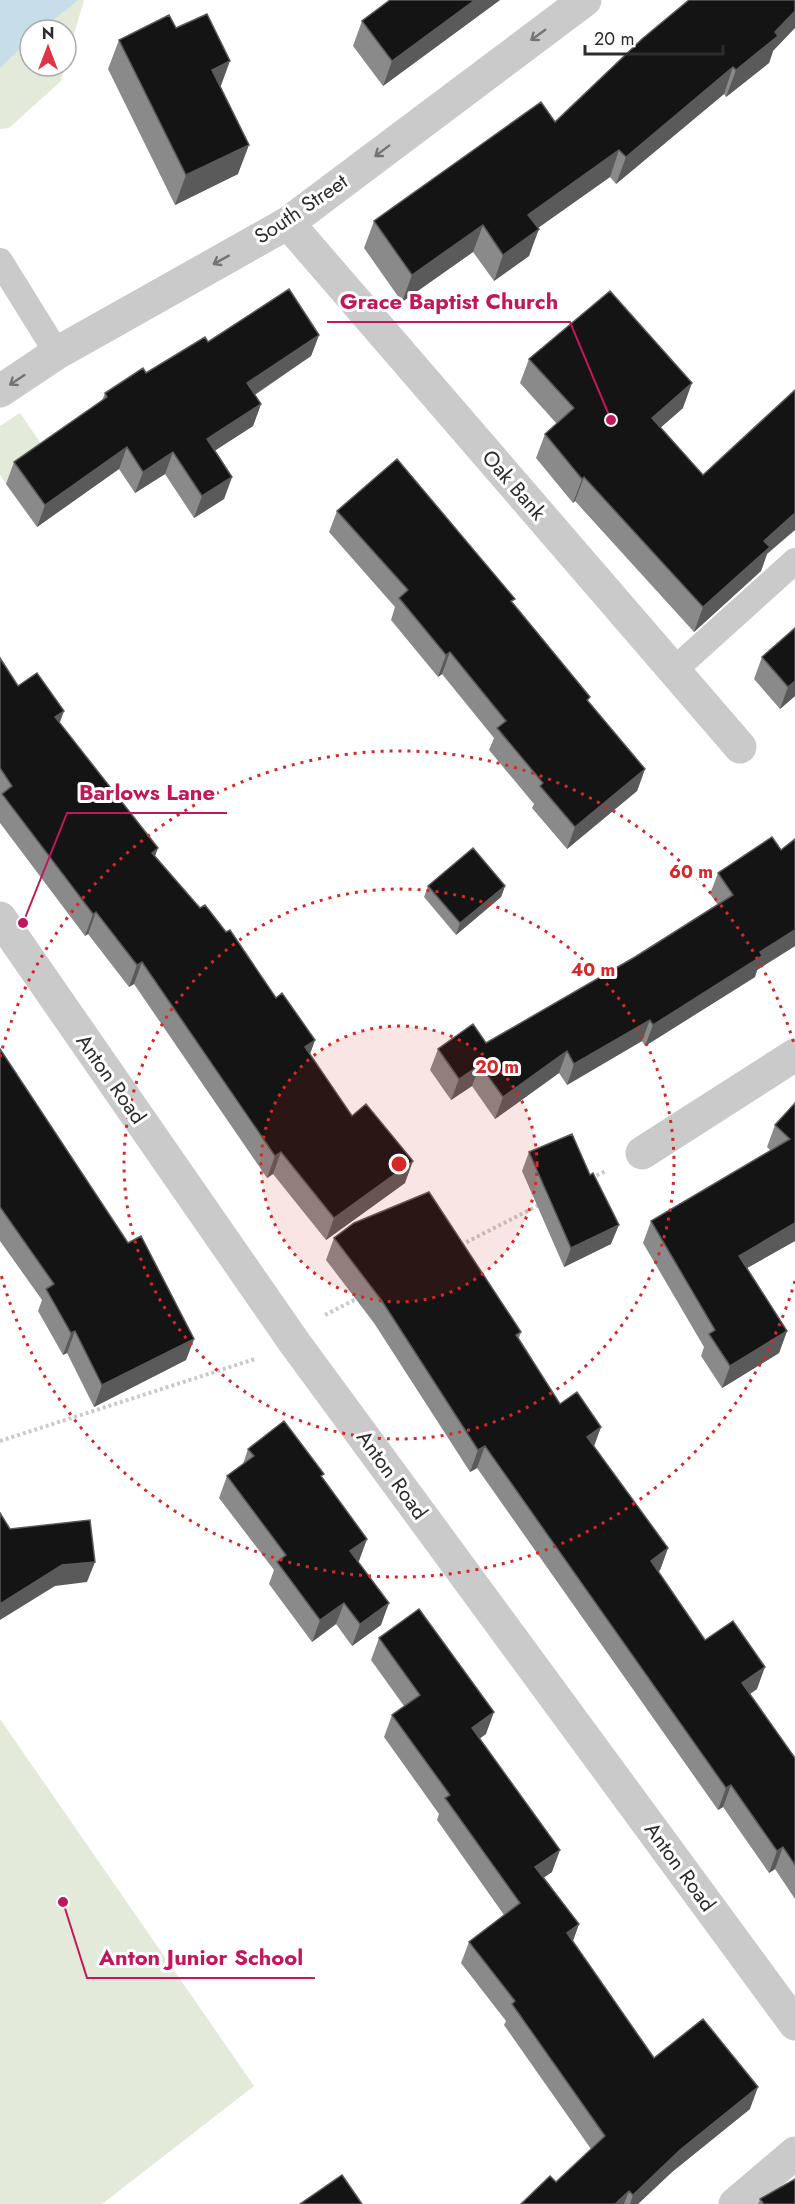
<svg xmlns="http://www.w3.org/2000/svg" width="795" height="2204" viewBox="0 0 795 2204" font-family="Jost,sans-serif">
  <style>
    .green { fill: #e3eada }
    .water { fill: #c7dde9 }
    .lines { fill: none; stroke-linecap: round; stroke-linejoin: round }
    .path { stroke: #cacaca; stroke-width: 4; stroke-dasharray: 3 3; stroke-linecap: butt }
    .service { stroke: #cacaca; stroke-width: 26 }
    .minor { stroke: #cacaca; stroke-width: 33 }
    .tertiary { stroke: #cacaca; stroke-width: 33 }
    .wall { fill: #8a8a8a }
    .shaded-wall { fill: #5a5a5a }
    .building { fill: #141414; stroke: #5a5a5a; stroke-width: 1.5 }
    .oneway { stroke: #747474 }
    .ring { fill: none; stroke: #d62828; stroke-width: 3; stroke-dasharray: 3 6 }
    .labels { text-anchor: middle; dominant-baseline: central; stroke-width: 6; stroke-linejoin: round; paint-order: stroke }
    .street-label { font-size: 21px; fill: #2d2d2d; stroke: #fff }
    .centre { fill: #d62828; stroke: #fff; stroke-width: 3 }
    .ring-label { font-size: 18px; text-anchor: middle; font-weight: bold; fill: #d62828; stroke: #fff; stroke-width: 6; stroke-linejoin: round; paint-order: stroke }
    .leader { fill: none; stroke: #c2185b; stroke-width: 2 }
    .callout-dot { fill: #c2185b; stroke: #fff; stroke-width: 2 }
    .callout-label { font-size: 22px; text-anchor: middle; font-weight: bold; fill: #c2185b; stroke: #fff; stroke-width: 6; stroke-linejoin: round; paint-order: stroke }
  </style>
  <rect width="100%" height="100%" fill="#fff"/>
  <path class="green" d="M 0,0 L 84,0 L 66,62 L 66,30 L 30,30 L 30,66 L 65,66 L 61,81 L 9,128 L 0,129 Z
    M 20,413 L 48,454 L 6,484 L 0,475 L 0,426 Z
    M 0,1719 L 254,2086 L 102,2204 L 0,2204 Z"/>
  <path class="water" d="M 0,0 L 78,0 L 41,30 L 30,30 L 30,39 L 0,68 Z"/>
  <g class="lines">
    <path class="path" d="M 591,1178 L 606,1171
      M 461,1245 L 539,1205
      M 325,1315 L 358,1298
      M 0,1441 L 255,1359"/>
    <path class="service" d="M 0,261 L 57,353
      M 673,671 L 795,561"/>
    <path class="minor" d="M 288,223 L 740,747
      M 0,918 L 294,1342 L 795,2024
      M 642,1153 L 795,1055
      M 735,2204 L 795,2153"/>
    <path class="tertiary" d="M 0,391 L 57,353 L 288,223 L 585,0"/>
  </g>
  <path class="wall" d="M 390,0 L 500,0 L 383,86 L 353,46 L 362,21 Z
    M 176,28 L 221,87 L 238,174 L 175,205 L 108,69 L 119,40 Z
    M 773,51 L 769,63 L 726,97 L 724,94 L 616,184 L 610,177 L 538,228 L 529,256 L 494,281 L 473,252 L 402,302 L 364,248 L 374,221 L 555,122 Z
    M 319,335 L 311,356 L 255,395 L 261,404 L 253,426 L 215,450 L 232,477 L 224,499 L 194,518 L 165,474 L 135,493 L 119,469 L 37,527 L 6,484 L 14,462 L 102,401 L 105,393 L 208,342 Z
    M 529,359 L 683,408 L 660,428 L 767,554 L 761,571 L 694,632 L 575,501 L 573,503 L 536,458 L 545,434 L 557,424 L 520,383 Z
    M 337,511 L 513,603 L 590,697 L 588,701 L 645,769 L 637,791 L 567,849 L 532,808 L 534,804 L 489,750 L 494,738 L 442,674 L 438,677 L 391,620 L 395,607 L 329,532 Z
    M 795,628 L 795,696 L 780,709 L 754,679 L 762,657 Z
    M 0,658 L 18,686 L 59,723 L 155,856 L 276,998 L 315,1040 L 310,1054 L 352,1116 L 405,1183 L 326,1240 L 273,1174 L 267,1178 L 134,984 L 129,987 L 88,934 L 85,936 L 0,823 Z
    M 795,839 L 795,946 L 757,970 L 755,977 L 645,1046 L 642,1041 L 567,1085 L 559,1073 L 495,1119 L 472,1086 L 451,1100 L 430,1070 L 438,1049 L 486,1043 L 635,957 L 718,905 L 710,894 L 718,873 L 781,850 Z
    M 428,886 L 505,886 L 501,897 L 456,935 L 424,897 Z
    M 0,1049 L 128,1243 L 194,1339 L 186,1360 L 94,1407 L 67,1353 L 63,1355 L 38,1311 L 42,1300 L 0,1241 Z
    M 795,1103 L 795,1241 L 747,1268 L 787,1331 L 779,1353 L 722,1388 L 701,1356 L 704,1347 L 643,1243 L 651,1221 L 771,1151 L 767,1147 L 775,1125 Z
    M 529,1152 L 590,1175 L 611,1244 L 564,1267 L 522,1171 Z
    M 334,1238 L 521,1332 L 519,1338 L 560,1404 L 601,1427 L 594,1447 L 668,1548 L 660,1570 L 659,1572 L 705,1640 L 757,1689 L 750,1694 L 795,1758 L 795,1899 L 775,1869 L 769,1873 L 723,1807 L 718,1810 L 477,1468 L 470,1472 L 374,1323 L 326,1260 Z
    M 248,1449 L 323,1478 L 367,1539 L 358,1562 L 381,1625 L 352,1646 L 336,1624 L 312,1642 L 269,1584 L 274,1570 L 219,1498 L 227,1476 L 243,1464 Z
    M 379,1638 L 486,1734 L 480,1738 L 552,1872 L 544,1877 L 579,1924 L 573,1941 L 654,2058 L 750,2109 L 672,2172 L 638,2204 L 521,2204 L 556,2182 L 591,2149 L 504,2025 L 506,2021 L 461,1963 L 469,1942 L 504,1915 L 437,1820 L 439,1814 L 384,1737 L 392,1715 L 404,1706 L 371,1660 Z
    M 760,2199 L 795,2204 L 758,2204 Z"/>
  <path class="shaded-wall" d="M 475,0 L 500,0 L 383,86 L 392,61 Z
    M 795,11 L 795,28 L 773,51 L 769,63 L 726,97 L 736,70 L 775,32 Z
    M 230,61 L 219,91 L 212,70 Z
    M 733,67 L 724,94 L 616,184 L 626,157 Z
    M 249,145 L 238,174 L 175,205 L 186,175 Z
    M 619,150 L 610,177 L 518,242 L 528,215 Z
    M 483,225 L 473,252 L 402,302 L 412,275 Z
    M 539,229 L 529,256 L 494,281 L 503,255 Z
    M 319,335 L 311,356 L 239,405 L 247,383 Z
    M 692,383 L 683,408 L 643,443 L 652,418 Z
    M 261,404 L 253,426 L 199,461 L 207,439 Z
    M 127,447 L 119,469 L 37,527 L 45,505 Z
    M 173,452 L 165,474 L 135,493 L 143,472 Z
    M 232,477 L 224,499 L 194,518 L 202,496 Z
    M 584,477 L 575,501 L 573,503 L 582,479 Z
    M 795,513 L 795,530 L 767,554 L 761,571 L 694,632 L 703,607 L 764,541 Z
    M 450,652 L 442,674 L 438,677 L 446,655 Z
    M 795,681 L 795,696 L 780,709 L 788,687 Z
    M 64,711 L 56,733 L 55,717 Z
    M 645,769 L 637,791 L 567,849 L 575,827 Z
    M 158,848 L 150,870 L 152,853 Z
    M 505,886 L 501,897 L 456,935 L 460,923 Z
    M 96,912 L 88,934 L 85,936 L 93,914 Z
    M 795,930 L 795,946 L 757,970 L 755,977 L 645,1046 L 653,1025 L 760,952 Z
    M 142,962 L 134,984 L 129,987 L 137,965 Z
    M 650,1020 L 642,1041 L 567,1085 L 574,1064 Z
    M 315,1040 L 307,1062 L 305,1047 Z
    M 567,1051 L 559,1073 L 495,1119 L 503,1097 Z
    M 480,1065 L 472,1086 L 451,1100 L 459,1079 Z
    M 281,1152 L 273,1174 L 267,1178 L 275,1156 Z
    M 413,1161 L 405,1183 L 326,1240 L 334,1218 Z
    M 795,1223 L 795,1241 L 731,1277 L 739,1256 Z
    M 619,1225 L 611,1244 L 564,1267 L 571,1248 Z
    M 75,1331 L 67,1353 L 63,1355 L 71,1333 Z
    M 787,1331 L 779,1353 L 722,1388 L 730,1366 Z
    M 194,1339 L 186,1360 L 94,1407 L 102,1385 Z
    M 601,1427 L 593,1448 L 587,1437 Z
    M 485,1446 L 477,1468 L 470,1472 L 478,1450 Z
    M 367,1539 L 359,1561 L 342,1573 L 350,1551 Z
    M 668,1548 L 660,1570 L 643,1583 L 651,1561 Z
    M 95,1562 L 87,1582 L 55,1586 L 0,1620 L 0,1604 L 62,1565 Z
    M 344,1603 L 336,1624 L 312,1642 L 320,1620 Z
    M 389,1603 L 381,1625 L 352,1646 L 360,1624 Z
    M 765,1667 L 757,1689 L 734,1705 L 742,1683 Z
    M 494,1712 L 486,1734 L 464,1750 L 472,1728 Z
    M 731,1785 L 723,1807 L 718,1810 L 726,1788 Z
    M 783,1847 L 775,1869 L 769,1873 L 777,1851 Z
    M 560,1850 L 552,1872 L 527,1889 L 535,1867 Z
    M 579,1924 L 571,1946 L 567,1933 Z
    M 758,2087 L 750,2109 L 672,2172 L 638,2204 L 630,2204 L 633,2195 L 680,2150 Z
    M 629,2191 L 624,2204 L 615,2204 Z"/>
  <path class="building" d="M 390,0 L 475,0 L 392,61 L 362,21 Z
    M 689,0 L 795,0 L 795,11 L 775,32 L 778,36 L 736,70 L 733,67 L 626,157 L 619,150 L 528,215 L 539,229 L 503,255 L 483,225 L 412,275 L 374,221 L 541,102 L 555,122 L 642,39 Z
    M 207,14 L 230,61 L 212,70 L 249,145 L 186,175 L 119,40 L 169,15 L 176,28 Z
    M 289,289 L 319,335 L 247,383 L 261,404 L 207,439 L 232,477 L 202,496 L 173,452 L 143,472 L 127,447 L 45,505 L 14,462 L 107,397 L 105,393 L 143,368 L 146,373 L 205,337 L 208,342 Z
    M 610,291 L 692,383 L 652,418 L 703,475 L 795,390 L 795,513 L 764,541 L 770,547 L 703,607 L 584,477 L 582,479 L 545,434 L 574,408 L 529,359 Z
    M 397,459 L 515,599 L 511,601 L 590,697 L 587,700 L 645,769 L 575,827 L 540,786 L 543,783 L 497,728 L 506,721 L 450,652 L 446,655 L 399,598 L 408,590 L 337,511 Z
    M 795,628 L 795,681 L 788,687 L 762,657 Z
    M 0,658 L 18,686 L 37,673 L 64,711 L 55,717 L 158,848 L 152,853 L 200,908 L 205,905 L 226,932 L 230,930 L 276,998 L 282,993 L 315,1040 L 305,1047 L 352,1116 L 366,1104 L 413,1161 L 334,1218 L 281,1152 L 275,1156 L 142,962 L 137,965 L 96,912 L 93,914 L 2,794 L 12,786 L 0,768 Z
    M 772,837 L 781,850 L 795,839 L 795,930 L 760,952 L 762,956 L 653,1025 L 650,1020 L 574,1064 L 567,1051 L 503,1097 L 480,1065 L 459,1079 L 438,1049 L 473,1024 L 486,1043 L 635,957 L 733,895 L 718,873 Z
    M 473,848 L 505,886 L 460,923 L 428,886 Z
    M 0,1049 L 128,1243 L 141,1236 L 194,1339 L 102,1385 L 75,1331 L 71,1333 L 46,1289 L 54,1284 L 0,1207 Z
    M 795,1103 L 795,1223 L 739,1256 L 787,1331 L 730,1366 L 709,1334 L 715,1330 L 651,1221 L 790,1139 L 775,1125 Z
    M 572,1134 L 590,1175 L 593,1173 L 619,1225 L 571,1248 L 529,1152 Z
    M 429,1192 L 521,1332 L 516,1335 L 560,1404 L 577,1392 L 601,1427 L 587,1437 L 668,1548 L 651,1561 L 705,1640 L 733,1621 L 765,1667 L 742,1683 L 795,1758 L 795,1865 L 783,1847 L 777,1851 L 731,1785 L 726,1788 L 485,1446 L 478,1450 L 382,1301 L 334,1238 L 354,1223 Z
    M 284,1421 L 324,1474 L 321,1476 L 367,1539 L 350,1551 L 389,1603 L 360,1624 L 344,1603 L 320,1620 L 277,1562 L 286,1555 L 227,1476 L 254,1456 L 248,1449 Z
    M 0,1513 L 10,1529 L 90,1520 L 95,1562 L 62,1565 L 0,1604 Z
    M 419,1609 L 494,1712 L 472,1728 L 560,1850 L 535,1867 L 579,1924 L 567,1933 L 654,2058 L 703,2019 L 758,2087 L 680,2150 L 633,2195 L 629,2191 L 615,2204 L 521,2204 L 550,2176 L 556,2182 L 605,2136 L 512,2004 L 515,2001 L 469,1942 L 520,1903 L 445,1798 L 450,1795 L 392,1715 L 420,1695 L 379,1638 Z
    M 342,2175 L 362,2204 L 300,2204 Z
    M 795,2179 L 795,2204 L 764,2204 L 760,2199 Z"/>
  <defs><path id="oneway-shaft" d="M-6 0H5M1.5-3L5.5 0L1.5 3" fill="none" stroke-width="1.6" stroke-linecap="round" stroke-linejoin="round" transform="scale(1.5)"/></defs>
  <g class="oneway">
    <use href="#oneway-shaft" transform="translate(538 35) rotate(144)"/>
    <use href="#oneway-shaft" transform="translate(382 151) rotate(143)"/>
    <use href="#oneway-shaft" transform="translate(221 260) rotate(151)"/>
    <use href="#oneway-shaft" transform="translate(17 380) rotate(146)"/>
  </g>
  <circle cx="399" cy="1164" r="138" fill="#d62828" fill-opacity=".12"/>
  <g class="ring">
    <circle cx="399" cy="1164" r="138"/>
    <circle cx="399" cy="1164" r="275"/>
    <path d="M795 1281A413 413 0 0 1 0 1271M0 1057A413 413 0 0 1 795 1047"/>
  </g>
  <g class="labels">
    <g class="street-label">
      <text transform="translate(301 209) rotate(-34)">South Street</text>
      <text transform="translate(514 485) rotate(49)">Oak Bank</text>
      <text transform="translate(111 1079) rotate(55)">Anton Road</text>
      <text transform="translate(392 1475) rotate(54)">Anton Road</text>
      <text transform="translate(680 1867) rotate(54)">Anton Road</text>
    </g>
  </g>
  <circle cx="399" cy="1164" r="9" class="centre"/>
  <g class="ring-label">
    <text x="691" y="878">60 m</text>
    <text x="593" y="976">40 m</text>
    <text x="497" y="1073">20 m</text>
  </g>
  <path class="leader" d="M611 420L570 322H327M23 923L67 813H227M63 1902L87 1978H315"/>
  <g class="callout-dot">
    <circle cx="611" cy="420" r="6"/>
    <circle cx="23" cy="923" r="6"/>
    <circle cx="63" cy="1902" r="6"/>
  </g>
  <g class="callout-label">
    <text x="449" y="309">Grace Baptist Church</text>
    <text x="147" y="800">Barlows Lane</text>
    <text x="201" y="1965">Anton Junior School</text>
  </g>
  <g transform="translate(48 48)"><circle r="28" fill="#ffffff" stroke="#ababab" stroke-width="1.5"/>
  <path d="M0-4.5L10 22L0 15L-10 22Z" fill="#df3445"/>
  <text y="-9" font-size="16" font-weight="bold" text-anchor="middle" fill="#2d2d2d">N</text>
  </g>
  <path d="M585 45v9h138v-9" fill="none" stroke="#2d2d2d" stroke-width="3"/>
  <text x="594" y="45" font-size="18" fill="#2d2d2d" stroke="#ffffff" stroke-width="4.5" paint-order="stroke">20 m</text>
</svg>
